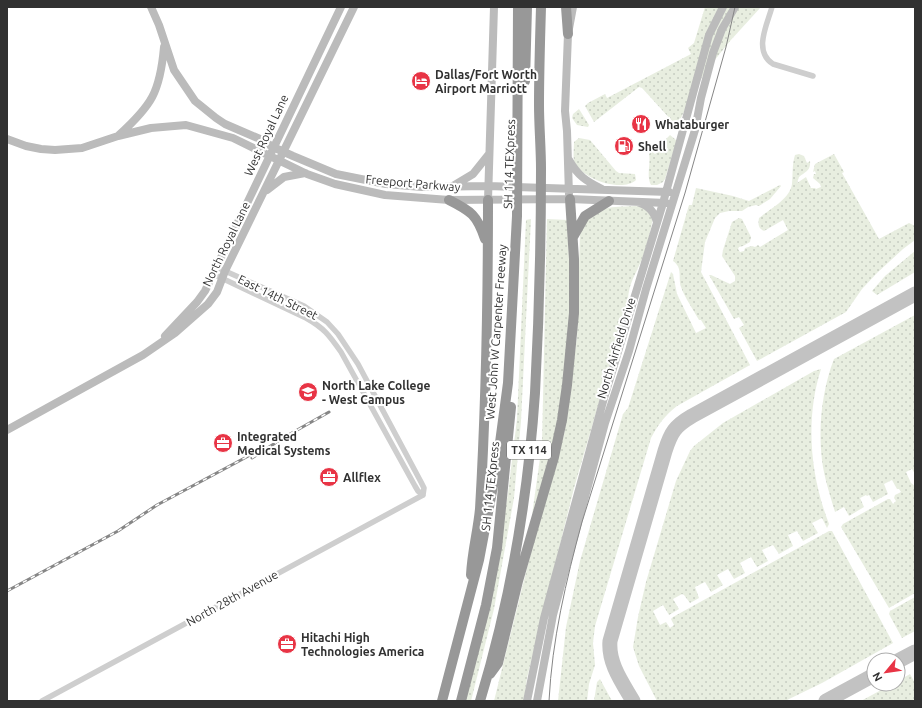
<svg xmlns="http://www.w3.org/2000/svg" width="922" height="708" viewBox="0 0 922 708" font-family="Ubuntu,sans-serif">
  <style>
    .grass { fill: url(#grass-dots) }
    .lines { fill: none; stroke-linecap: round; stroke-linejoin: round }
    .taxiway { stroke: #c2c2c2; stroke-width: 15 }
    .street { stroke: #cecece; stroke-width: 5.5 }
    .secondary { stroke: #bbb; stroke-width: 8 }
    .highway { stroke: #989898; stroke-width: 10 }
    .tram { stroke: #868686; stroke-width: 1 }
    .rail-casing { stroke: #868686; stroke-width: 3 }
    .rail { stroke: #fff; stroke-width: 1.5; stroke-dasharray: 4.5; stroke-linecap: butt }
    .labels { text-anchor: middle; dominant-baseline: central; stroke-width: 4; stroke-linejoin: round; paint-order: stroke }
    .shield { fill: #fff; stroke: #6f6f6f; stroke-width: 1 }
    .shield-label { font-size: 11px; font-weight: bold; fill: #313131 }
    .poi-label { font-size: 12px; font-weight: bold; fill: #313131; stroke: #fff; text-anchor: start }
    .street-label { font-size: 12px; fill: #313131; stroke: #fff }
  </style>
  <defs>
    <pattern id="grass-dots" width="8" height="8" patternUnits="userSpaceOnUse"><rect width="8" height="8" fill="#e8eee0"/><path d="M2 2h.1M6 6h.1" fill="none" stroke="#c7cdc1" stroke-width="1.8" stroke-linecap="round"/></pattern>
  </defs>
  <rect width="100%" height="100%" fill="#fff"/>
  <path class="grass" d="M 705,7 L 761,7 L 730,41 L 706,71 L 696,87 L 679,122 L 676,123 L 673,122 L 642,88 L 639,87 L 594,122 L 585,106 L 588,103 L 605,94 L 607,98 L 691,54 L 688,48 L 694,43 Z
    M 579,109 L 589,125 L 588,127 L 577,125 L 572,118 L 573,114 Z
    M 670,135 L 676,140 L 676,143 L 665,179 L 663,182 L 657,185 L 651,185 C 646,176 651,164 649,154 L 652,151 L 655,154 L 667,145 L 664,141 Z
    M 579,138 L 590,140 L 616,171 L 619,173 L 635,174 L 636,180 C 622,193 581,179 574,161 C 573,155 574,148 574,142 Z
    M 799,154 L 804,156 L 807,163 L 810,161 C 811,171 805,172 799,177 L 797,183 L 806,177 L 811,188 L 815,188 L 816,189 L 821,187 L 820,184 L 813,178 L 814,174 L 816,174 L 815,171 L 813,172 L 815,164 L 834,154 L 844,172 L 842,173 L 879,239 L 909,223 L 915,226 L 915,240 L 903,249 L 877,273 L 862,289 L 846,312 L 757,361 L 739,328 L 744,325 L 739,317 L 734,319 L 709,275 L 711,275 L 730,284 L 735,281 L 735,276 L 722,256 L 723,250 L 732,222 L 739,218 L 742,219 L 751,237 L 750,242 L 743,246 L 739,247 L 738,249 L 740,252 L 744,251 L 745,248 L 752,246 L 755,247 L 758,245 L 760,247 L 788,230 L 783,220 L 764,231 C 758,228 758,224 759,218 C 770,209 790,199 792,184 C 793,174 792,164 795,155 Z
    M 780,185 L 781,186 L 770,199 L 759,206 L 756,205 L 748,207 L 742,211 L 729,211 L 720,213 L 715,218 L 705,242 L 701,272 L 750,365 L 677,406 C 665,415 658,425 651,438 L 595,626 L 593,643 L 595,665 L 589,684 L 587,701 L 558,701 L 566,627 L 580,561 L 623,414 L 628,408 L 671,272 L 673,274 L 677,294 L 696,333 L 706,328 L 701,320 L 699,320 C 693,309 685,298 681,287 C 678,277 683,268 673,261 L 689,205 L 692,205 L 696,188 L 733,196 L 749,201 Z
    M 635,206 L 644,207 L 653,217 C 651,230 647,246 642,259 C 635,276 628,284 628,303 L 574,488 L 527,678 L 524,701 L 494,701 L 535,536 L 564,435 L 577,337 L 580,234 C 582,230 584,224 587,220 C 599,205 618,207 635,206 Z
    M 531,219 L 521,421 L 514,498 L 494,609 L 471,701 L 463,701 L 494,578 L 508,493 L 517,419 L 526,220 Z
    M 547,219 L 568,220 L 570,307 L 566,361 L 557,433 L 532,515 L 542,444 Z
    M 915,251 L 915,272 L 877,295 L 872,291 L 885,276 Z
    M 915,315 L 915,474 L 912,469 L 906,472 L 911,483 L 915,486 L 915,593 L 889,608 L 841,527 L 843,524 L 888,499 L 890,499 L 893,504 L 896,501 L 894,498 L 895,495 L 901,492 L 899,489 L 897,489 L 892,480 L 884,484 L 888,494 L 873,502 L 869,495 L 867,496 L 866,495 L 860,498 L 864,507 L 849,516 L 844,507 L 835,512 C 830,495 824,477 822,460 C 818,427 822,390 834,359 Z
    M 821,369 C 805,419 810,475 829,524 L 827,528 L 822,518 L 812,523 L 818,533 L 803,541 L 797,531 L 788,535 L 793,546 L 779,554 L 773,545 L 762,550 L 768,561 L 757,567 L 751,557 L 740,563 L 745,573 L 734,579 L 728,569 L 717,575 L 723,585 L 711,592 L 705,582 L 695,587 L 699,598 L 690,603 L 684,595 L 682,594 L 673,599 L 679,609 L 669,615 L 663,605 L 653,611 L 660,625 L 666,622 L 670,628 L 674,625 L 671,619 L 673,617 L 829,531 L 832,531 L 893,643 L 822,683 L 785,701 L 657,701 L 639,666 L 633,647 L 638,617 L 646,582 L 676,481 L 690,451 L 694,446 L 723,423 L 814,371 Z
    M 915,597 L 915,631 L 902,638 L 889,614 L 890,611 Z
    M 910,674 L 915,683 L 915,701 L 861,701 L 892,684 L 898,684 L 898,681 Z
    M 600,679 L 612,701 L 594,701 L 597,682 Z"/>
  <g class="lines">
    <path class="taxiway" d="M 898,661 L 915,652
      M 633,701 C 622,682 608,663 610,641 L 665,451 C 671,432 675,426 692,416 L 915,294
      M 826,701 L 874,675"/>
    <path class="street" d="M 772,7 C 767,25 753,51 773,64 L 813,76
      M 216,267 L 304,306 L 327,322 L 338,334 L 358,364 L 421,482 L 424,488 L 423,495
      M 213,274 L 306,318 C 324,328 329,335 341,352 L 415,486 L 418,491 L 423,495
      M 42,701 L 423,495"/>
    <path class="secondary" d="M 151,7 L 159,25 L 174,70 L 195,101 L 216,118 L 225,124 L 260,139 L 273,147 L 293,156 L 336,174 L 386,184 L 422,187 L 488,186 L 669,192
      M 119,135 C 152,105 160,92 164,47
      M 7,139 L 26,146 L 41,149 L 55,150 L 82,148 L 118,136 L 151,128 L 186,125 L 233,138 L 307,174 L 335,184 L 385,195 L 449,200 L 570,199 L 666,203
      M 569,160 C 578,176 586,181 602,189
      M 453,186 L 473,174 L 489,154
      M 267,190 L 284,177 L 305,173
      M 569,195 L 567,131 L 565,111 L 568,34 L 573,7
      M 488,200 L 494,7
      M 640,203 C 650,207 654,212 657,222
      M 165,336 L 197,302 L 205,291 L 341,7
      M 7,430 L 143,355 L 175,333 L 208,304 L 217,292 L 225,271 L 354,7
      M 527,701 L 544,618 L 604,398 L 663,203 L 709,35 L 723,7
      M 537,701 L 553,615 L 605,423 L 629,351 L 646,289 L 695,130 L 701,98 L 713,53 L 722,29 L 735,7"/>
    <path class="highway" d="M 566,7 L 568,34
      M 525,81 L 527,7
      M 449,200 C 471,211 477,215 485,239
      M 573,237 L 585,216 L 609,201
      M 471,575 C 472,552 478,531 480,509 C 486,406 488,303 488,200
      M 490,674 L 498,663 L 518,581 L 554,457 L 562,420 L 567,385 L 574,313 L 574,259 L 570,199
      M 442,701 L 479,560 L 497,465 L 508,383 L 517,216 L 518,7
      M 461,701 L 486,605 L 497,548 L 511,407
      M 480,701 C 510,602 528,497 535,393 C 539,319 541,243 541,169 C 541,148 539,126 539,105 C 539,73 540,40 541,7"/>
    <path class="tram" d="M 549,701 C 552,640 566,581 582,522 L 685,193 L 726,47 L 735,7"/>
    <g class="rail-casing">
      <path id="rail" d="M 252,458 L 283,438 L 329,412
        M 7,591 L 118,531 L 157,505 L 254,453"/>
    </g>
    <use href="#rail" class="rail"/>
  </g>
  <defs>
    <g id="hotel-disc" transform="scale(1)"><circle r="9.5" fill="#e83445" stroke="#fff"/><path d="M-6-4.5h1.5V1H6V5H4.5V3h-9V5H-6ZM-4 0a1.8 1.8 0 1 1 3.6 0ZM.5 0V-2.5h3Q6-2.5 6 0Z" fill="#fff"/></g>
    <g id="restaurant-disc" transform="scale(1)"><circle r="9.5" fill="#e83445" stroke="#fff"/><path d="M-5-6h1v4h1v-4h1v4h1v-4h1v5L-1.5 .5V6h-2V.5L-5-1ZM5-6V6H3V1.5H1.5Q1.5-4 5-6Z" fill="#fff"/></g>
    <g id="fuel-disc" transform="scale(1)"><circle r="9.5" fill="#e83445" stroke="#fff"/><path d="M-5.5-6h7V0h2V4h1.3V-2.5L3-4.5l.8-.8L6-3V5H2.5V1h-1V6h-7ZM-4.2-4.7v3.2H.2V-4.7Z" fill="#fff"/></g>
    <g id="university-disc" transform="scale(1)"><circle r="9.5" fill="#e83445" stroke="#fff"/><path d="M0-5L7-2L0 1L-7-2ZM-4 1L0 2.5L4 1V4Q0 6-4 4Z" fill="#fff"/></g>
    <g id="office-disc" transform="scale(1)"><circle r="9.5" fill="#e83445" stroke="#fff"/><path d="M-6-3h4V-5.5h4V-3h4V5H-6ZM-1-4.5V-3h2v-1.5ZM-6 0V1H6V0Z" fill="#fff"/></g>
  </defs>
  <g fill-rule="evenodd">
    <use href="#hotel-disc" x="421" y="81"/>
    <use href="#restaurant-disc" x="641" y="124"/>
    <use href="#fuel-disc" x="624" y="146"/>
    <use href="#university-disc" x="308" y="392"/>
    <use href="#office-disc" x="223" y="443"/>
    <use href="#office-disc" x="329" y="477"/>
    <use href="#office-disc" x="287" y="644"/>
  </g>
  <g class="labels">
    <rect class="shield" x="507" y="441" width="44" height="18" rx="3"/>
    <g class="shield-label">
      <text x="529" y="450">TX 114</text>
    </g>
    <g class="poi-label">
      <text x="435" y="74">Dallas/Fort Worth<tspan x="435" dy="14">Airport Marriott</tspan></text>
      <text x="655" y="124">Whataburger</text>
      <text x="638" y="146">Shell</text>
      <text x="322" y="385">North Lake College<tspan x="322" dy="14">- West Campus</tspan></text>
      <text x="237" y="436">Integrated<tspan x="237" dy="14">Medical Systems</tspan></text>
      <text x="343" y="477">Allflex</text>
      <text x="301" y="637">Hitachi High<tspan x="301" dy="14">Technologies America</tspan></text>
    </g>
    <g class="street-label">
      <text transform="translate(266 135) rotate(-65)">West Royal Lane</text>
      <text transform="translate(509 164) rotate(-88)">SH 114 TEXpress</text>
      <text transform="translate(413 183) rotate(5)">Freeport Parkway</text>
      <text transform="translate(226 244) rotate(-64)">North Royal Lane</text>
      <text transform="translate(278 297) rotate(26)">East 14th Street</text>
      <text transform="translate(496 332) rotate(-86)">West John W Carpenter Freeway</text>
      <text transform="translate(616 348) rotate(-73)">North Airfield Drive</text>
      <text transform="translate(490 486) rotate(-84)">SH 114 TEXpress</text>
      <text transform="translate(232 598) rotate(-29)">North 28th Avenue</text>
    </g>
  </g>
  <rect width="922" height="708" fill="none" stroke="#313131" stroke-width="16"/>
  <g transform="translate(886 672) rotate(241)"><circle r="19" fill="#ffffff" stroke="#adadad"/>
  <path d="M0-3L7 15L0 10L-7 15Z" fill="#e83445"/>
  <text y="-6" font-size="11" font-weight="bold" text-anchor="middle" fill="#313131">N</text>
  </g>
</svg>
